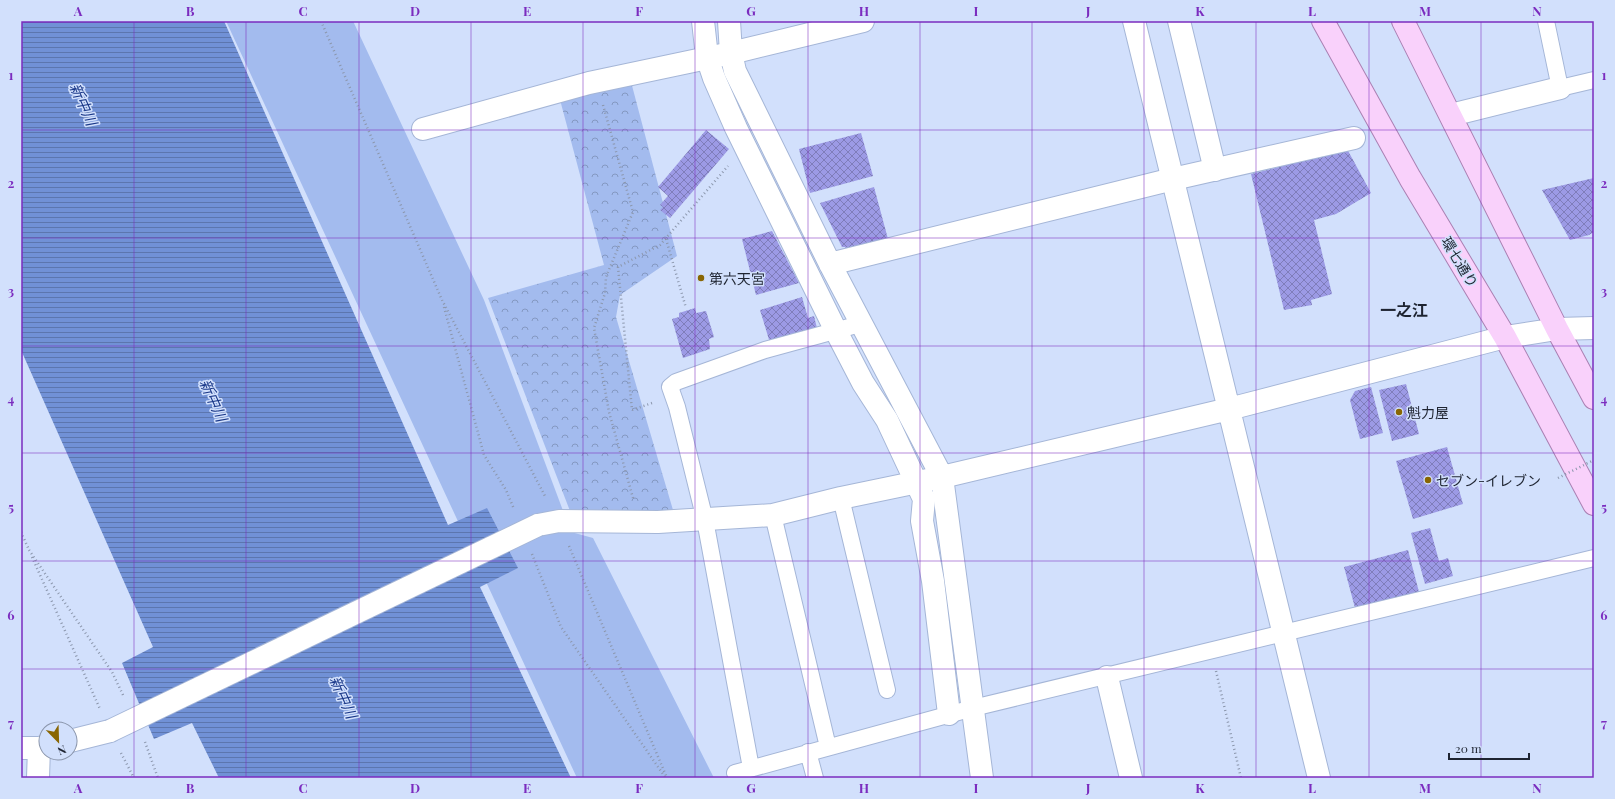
<svg xmlns="http://www.w3.org/2000/svg" width="1615" height="799" viewBox="0 0 1615 799" font-family="'Playfair Display','Noto Sans JP',serif">
  <style>
    .grass { fill: #a3bbee }
    .park { fill: url(#park-crowns) }
    .water { fill: url(#water-rules) }
    .building { fill: url(#building-cross-hatch) }
    .lines { fill: none; stroke-linecap: round; stroke-linejoin: round }
    .service-casing { stroke: #a5b6d7; stroke-width: 18 }
    .pedestrian-casing { stroke: #a5b6d7; stroke-width: 24 }
    .minor-casing { stroke: #a5b6d7; stroke-width: 24 }
    .tertiary-casing { stroke: #a5b6d7; stroke-width: 24 }
    .primary-casing { stroke: #aa81b3; stroke-width: 24 }
    .path { stroke: #8c97ad; stroke-width: 2.5; stroke-dasharray: 1 3; stroke-linecap: butt }
    .service { stroke: #fff; stroke-width: 16 }
    .pedestrian { stroke: #fff; stroke-width: 22 }
    .minor { stroke: #fff; stroke-width: 22 }
    .tertiary { stroke: #fff; stroke-width: 22 }
    .primary { stroke: #f9d1fb; stroke-width: 22 }
    .minor-bridge-casing { stroke: #a5b6d7; stroke-width: 24; stroke-linecap: butt }
    .path-bridge { stroke: #8c97ad; stroke-width: 2.5; stroke-dasharray: 1 3; stroke-linecap: butt }
    .minor-bridge { stroke: #fff; stroke-width: 22 }
    .grid { fill: none; stroke: #7b2cbf; stroke-width: 1; stroke-opacity: 0.55 }
    .poi-dot { fill: #896603; stroke: #d2e0fc; stroke-width: 1.5 }
    .labels { text-anchor: middle; dominant-baseline: central; stroke-width: 3; stroke-linejoin: round; paint-order: stroke }
    .street-label { font-size: 14px; fill: #1e2431; stroke: #d2e0fc }
    .poi-label { font-size: 14px; fill: #1e2431; stroke: #d2e0fc; text-anchor: start }
    .water-label { font-size: 15px; font-style: italic; fill: #1b3989; stroke: #d2e0fc }
    .quarter-label { font-size: 16px; font-weight: bold; fill: #1e2431; stroke: #d2e0fc }
    .neatline { fill: none; stroke: #7b2cbf; stroke-width: 1.5 }
    .grid-label { font-size: 13px; text-anchor: middle; font-weight: bold; fill: #7b2cbf }
  </style>
  <defs>
    <pattern id="park-crowns" width="20" height="18" patternUnits="userSpaceOnUse"><rect width="20" height="18" fill="#a3bbee"/><path d="M2 6a3 3 0 1 1 6 0M12 15a3 3 0 1 1 6 0" fill="none" stroke="#8498c1"/></pattern>
    <pattern id="water-rules" width="6" height="5" patternUnits="userSpaceOnUse"><rect width="6" height="5" fill="#7191d6"/><path d="M0 2.5h6" fill="none" stroke="#5c76ae"/></pattern>
    <pattern id="building-cross-hatch" width="8" height="8" patternUnits="userSpaceOnUse"><rect width="8" height="8" fill="#9c9ae5"/><path d="M0 0l8 8M0 8l8-8" fill="none" stroke="#7f7dba"/></pattern>
  </defs>
  <rect width="100%" height="100%" fill="#d2e0fc"/>
  <path class="grass" d="M 226,21 L 353,21 L 484,300 L 571,532 L 593,538 L 714,778 L 577,778 Z"/>
  <path class="park" d="M 630,78 L 677,256 L 620,295 L 616,317 L 673,510 L 570,511 L 488,298 L 604,265 L 559,96 Z"/>
  <path class="water" d="M 21,21 L 224,21 L 448,525 L 487,508 L 518,568 L 480,587 L 571,778 L 219,778 L 192,723 L 154,739 L 122,663 L 153,647 L 21,350 Z"/>
  <path class="building" d="M 706,130 L 729,149 L 670,218 L 660,210 L 663,207 L 660,205 L 668,196 L 658,187 Z
    M 861,133 L 873,176 L 810,193 L 799,149 Z
    M 1346,147 L 1371,193 L 1336,214 L 1314,220 L 1332,294 L 1311,300 L 1312,305 L 1284,310 L 1251,174 L 1314,158 Z
    M 1594,178 L 1594,232 L 1589,235 L 1570,240 L 1542,190 Z
    M 874,187 L 888,239 L 846,252 L 845,247 L 842,247 L 820,203 Z
    M 772,231 L 799,283 L 756,295 L 742,239 Z
    M 802,297 L 808,318 L 814,316 L 817,328 L 770,343 L 760,310 Z
    M 695,308 L 696,313 L 706,311 L 714,337 L 709,339 L 710,349 L 683,358 L 672,319 L 679,317 L 679,313 Z
    M 1406,384 L 1419,434 L 1392,441 L 1379,390 Z
    M 1371,387 L 1383,433 L 1360,439 L 1350,400 L 1355,391 Z
    M 1447,447 L 1463,504 L 1413,519 L 1396,461 Z
    M 1430,528 L 1439,561 L 1448,558 L 1453,576 L 1425,584 L 1411,533 Z
    M 1408,550 L 1419,592 L 1355,608 L 1344,567 Z"/>
  <g class="lines">
    <g class="service-casing">
      <path id="service" d="M 1546,21 L 1560,88 L 1594,80
        M 841,498 L 887,690
        M 773,515 L 828,747
        M 808,752 L 815,778
        M 751,768 L 705,520 L 677,407 L 670,387 L 676,382 L 765,350 L 860,324
        M 735,773 L 973,708 L 1594,558"/>
    </g>
    <g class="pedestrian-casing">
      <path id="pedestrian" d="M 703,21 L 707,57 L 714,78 L 736,128 L 836,331 L 863,383 L 887,420 L 924,499 L 922,521 L 933,581 L 949,714"/>
    </g>
    <g class="minor-casing">
      <path id="minor" d="M 729,21 L 731,53 L 735,71 L 830,264 L 942,477 L 982,778
        M 1134,21 L 1319,778
        M 1179,21 L 1215,170
        M 1451,115 L 1560,88
        M 423,129 L 589,83 L 731,53 L 863,21
        M 830,264 L 1173,179 L 1354,138
        M 538,525 L 559,521 L 658,522 L 773,515 L 841,498 L 942,477 L 1229,409 L 1505,337 L 1557,329 L 1594,328
        M 1107,677 L 1131,778
        M 70,741 L 110,731
        M 21,748 L 39,748 L 46,747"/>
    </g>
    <g class="tertiary-casing">
      <path id="tertiary" d="M 38,778 L 39,748"/>
    </g>
    <g class="primary-casing">
      <path id="primary" d="M 1323,21 L 1410,178 L 1505,337 L 1594,504
        M 1403,21 L 1557,329 L 1594,398"/>
    </g>
    <path class="path" d="M 321,21 L 442,300 L 546,498
      M 603,105 L 633,212 L 606,277 L 605,293 L 594,328 L 609,412 L 633,498
      M 666,239 L 686,308
      M 444,307 L 484,455 L 506,490 L 514,509
      M 652,403 L 632,410 L 618,267 L 660,245 L 728,166
      M 21,532 L 29,550
      M 569,546 L 667,778
      M 29,550 L 112,672 L 124,697
      M 532,554 L 561,627 L 665,777
      M 32,557 L 100,709
      M 1216,671 L 1241,778
      M 145,742 L 158,778
      M 121,753 L 134,778"/>
    <use href="#service" class="service"/>
    <use href="#pedestrian" class="pedestrian"/>
    <use href="#minor" class="minor"/>
    <use href="#tertiary" class="tertiary"/>
    <use href="#primary" class="primary"/>
    <g class="minor-bridge-casing">
      <path id="minor-bridge" d="M 110,731 L 538,525"/>
    </g>
    <path class="path-bridge" d="M 1558,478 L 1594,460"/>
    <use href="#minor-bridge" class="minor-bridge"/>
  </g>
  <path class="grid" d="M 134,21 L 134,778M 246,21 L 246,778M 359,21 L 359,778M 471,21 L 471,778M 583,21 L 583,778M 695,21 L 695,778M 808,21 L 808,778M 920,21 L 920,778M 1032,21 L 1032,778M 1144,21 L 1144,778M 1256,21 L 1256,778M 1369,21 L 1369,778M 1481,21 L 1481,778M 21,130 L 1594,130M 21,238 L 1594,238M 21,346 L 1594,346M 21,453 L 1594,453M 21,561 L 1594,561M 21,669 L 1594,669"/>
  <g class="poi-dot">
    <circle cx="701" cy="278" r="4"/>
    <circle cx="1399" cy="412" r="4"/>
    <circle cx="1428" cy="480" r="4"/>
  </g>
  <g class="labels">
    <g class="street-label">
      <text transform="translate(1460 262) rotate(59)">環七通り</text>
    </g>
    <g class="poi-label">
      <text x="709" y="278">第六天宮</text>
      <text x="1407" y="412">魁力屋</text>
      <text x="1436" y="480">セブン-イレブン</text>
    </g>
    <g class="water-label">
      <text transform="translate(84 104) rotate(66)">新中川</text>
      <text transform="translate(214 400) rotate(66)">新中川</text>
      <text transform="translate(344 697) rotate(66)">新中川</text>
    </g>
    <g class="quarter-label">
      <text x="1404" y="309">一之江</text>
    </g>
  </g>
  <rect width="1615" height="799" fill="none" stroke="#d2e0fc" stroke-width="44"/>
  <g transform="translate(58 741) rotate(157)"><circle r="19" fill="#d2e0fc" stroke="#8a95ab"/>
  <path d="M0-3L7 15L0 10L-7 15Z" fill="#896603"/>
  <text y="-6" font-size="11" font-weight="bold" text-anchor="middle" fill="#1e2431">N</text>
  </g>
  <path d="M1449 753v6h80v-6" fill="none" stroke="#1e2431" stroke-width="2"/>
  <text x="1455" y="753" font-size="12" fill="#1e2431" stroke="#d2e0fc" stroke-width="3" paint-order="stroke">20 m</text>
  <rect x="22" y="22" width="1571" height="755" class="neatline"/>
  <g class="grid-label">
    <text x="78" y="16">A</text>
    <text x="190" y="16">B</text>
    <text x="303" y="16">C</text>
    <text x="415" y="16">D</text>
    <text x="527" y="16">E</text>
    <text x="639" y="16">F</text>
    <text x="751" y="16">G</text>
    <text x="864" y="16">H</text>
    <text x="976" y="16">I</text>
    <text x="1088" y="16">J</text>
    <text x="1200" y="16">K</text>
    <text x="1312" y="16">L</text>
    <text x="1425" y="16">M</text>
    <text x="1537" y="16">N</text>
    <text x="11" y="80">1</text>
    <text x="1604" y="80">1</text>
    <text x="11" y="188">2</text>
    <text x="1604" y="188">2</text>
    <text x="11" y="296">3</text>
    <text x="1604" y="296">3</text>
    <text x="11" y="404">4</text>
    <text x="1604" y="404">4</text>
    <text x="11" y="512">5</text>
    <text x="1604" y="512">5</text>
    <text x="11" y="620">6</text>
    <text x="1604" y="620">6</text>
    <text x="11" y="728">7</text>
    <text x="1604" y="728">7</text>
    <text x="78" y="793">A</text>
    <text x="190" y="793">B</text>
    <text x="303" y="793">C</text>
    <text x="415" y="793">D</text>
    <text x="527" y="793">E</text>
    <text x="639" y="793">F</text>
    <text x="751" y="793">G</text>
    <text x="864" y="793">H</text>
    <text x="976" y="793">I</text>
    <text x="1088" y="793">J</text>
    <text x="1200" y="793">K</text>
    <text x="1312" y="793">L</text>
    <text x="1425" y="793">M</text>
    <text x="1537" y="793">N</text>
  </g>
</svg>
